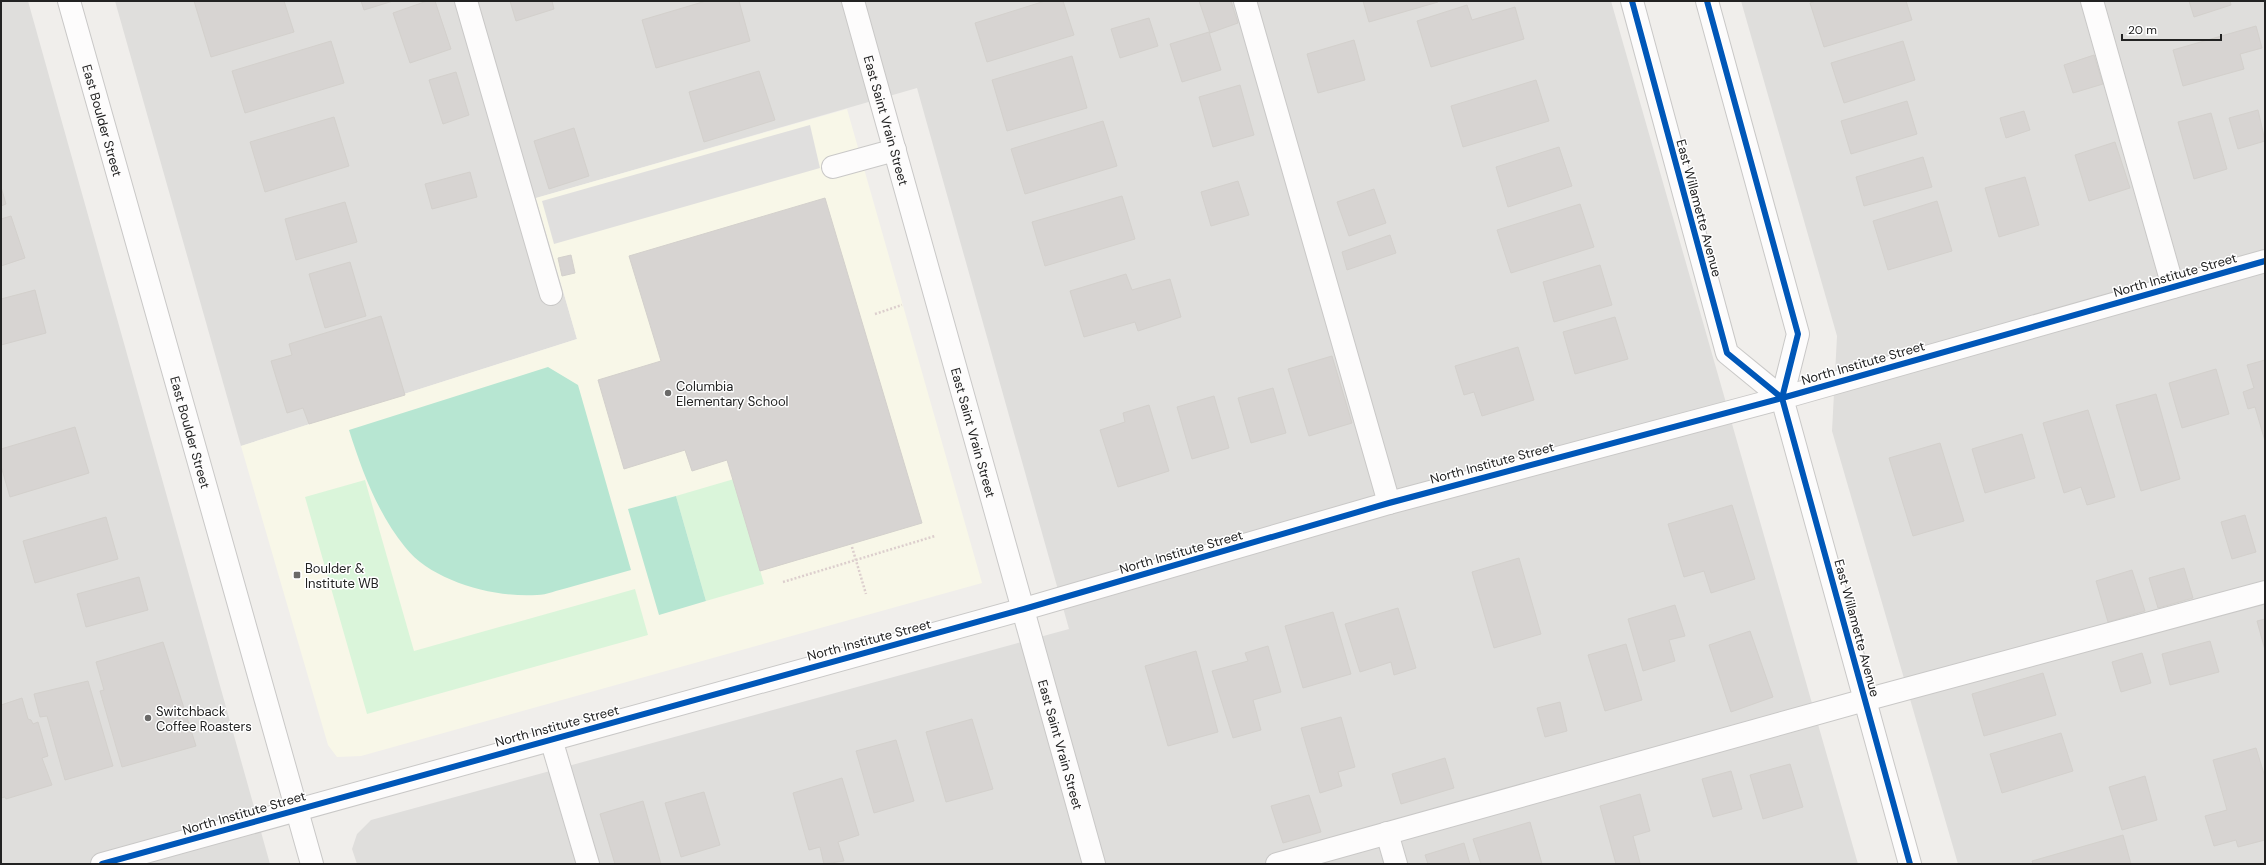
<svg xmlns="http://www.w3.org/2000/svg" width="2266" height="865" viewBox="0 0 2266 865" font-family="'DM Sans',sans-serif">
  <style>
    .residential { fill: #dfdedc }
    .education { fill: #f8f7e8 }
    .park { fill: #daf5da }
    .pitch { fill: #b7e6d2 }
    .parking { fill: #e0dfde }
    .building { fill: #d7d4d2; stroke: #d3d0cc }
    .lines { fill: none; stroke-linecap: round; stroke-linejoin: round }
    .minor-casing { stroke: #c9c8c7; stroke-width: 24 }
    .path { stroke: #dccecd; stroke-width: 2.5; stroke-dasharray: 2 2; stroke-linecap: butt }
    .minor { stroke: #fdfcfc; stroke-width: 22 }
    .cycleway-casing { stroke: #fff; stroke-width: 8 }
    .cycleway { stroke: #0057b8; stroke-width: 6 }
    .poi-dot { fill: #6a6968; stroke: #fff; stroke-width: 1.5 }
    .labels { text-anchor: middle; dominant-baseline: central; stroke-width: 3; stroke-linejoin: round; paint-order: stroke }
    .street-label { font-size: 13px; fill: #222; stroke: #fff }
    .poi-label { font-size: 13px; fill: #222; stroke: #fff; text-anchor: start }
  </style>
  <rect width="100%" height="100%" fill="#f0eeeb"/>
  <path class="residential" d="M 1,1 L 28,1 L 270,864 L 1,864 Z
    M 115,1 L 1611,1 L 1858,864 L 357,864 L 352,849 L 357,834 L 371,820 L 1069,629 L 917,88 L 536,198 L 577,339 L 241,446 Z
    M 1741,1 L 2265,1 L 2265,864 L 1958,864 L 1832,431 L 1837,336 Z"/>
  <path class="education" d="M 847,109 L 982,583 L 361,756 L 337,757 L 328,745 L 241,446 L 577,339 L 536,198 Z"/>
  <path class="park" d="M 734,479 L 764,584 L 706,601 L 676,496 Z
    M 365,480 L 414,651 L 635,589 L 648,635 L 367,714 L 305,497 Z"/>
  <path class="pitch" d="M 548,367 L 578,385 L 631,570 C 610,576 588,582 567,588 C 557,590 547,595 537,595 C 496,598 432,582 405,547 C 378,514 362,471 349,430 Z
    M 676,496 L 706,601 L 659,615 L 628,509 Z"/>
  <path class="parking" d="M 810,125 L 820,168 L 554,244 L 542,201 Z"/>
  <path class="building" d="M 194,1 L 284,1 L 294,32 L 211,57 Z
    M 361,1 L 393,1 L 364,10 Z
    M 427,1 L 435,1 L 451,49 L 410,63 L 393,13 Z
    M 510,1 L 552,1 L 554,9 L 516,21 Z
    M 706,1 L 739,1 L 750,41 L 656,68 L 642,20 Z
    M 1045,1 L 1063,1 L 1074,35 L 987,62 L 975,23 Z
    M 1199,1 L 1231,1 L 1238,23 L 1210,33 Z
    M 1363,1 L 1438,1 L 1438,2 L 1369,22 Z
    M 1816,1 L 1906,1 L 1912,20 L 1824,47 L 1810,3 Z
    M 2189,1 L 2230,1 L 2231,5 L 2194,17 Z
    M 1467,5 L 1472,20 L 1515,7 L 1524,39 L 1431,67 L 1417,21 Z
    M 1149,18 L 1158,46 L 1120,58 L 1111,29 Z
    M 2256,26 L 2262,48 L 2240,54 L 2244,69 L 2183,86 L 2173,50 Z
    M 1209,32 L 1221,70 L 1182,82 L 1170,44 Z
    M 1354,40 L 1365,80 L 1318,93 L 1307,54 Z
    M 331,41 L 344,83 L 245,113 L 232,71 Z
    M 1903,41 L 1915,80 L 1844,103 L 1831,63 Z
    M 2094,55 L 2103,84 L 2073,93 L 2064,65 Z
    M 1072,56 L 1087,108 L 1007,131 L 992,80 Z
    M 759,71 L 775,120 L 704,142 L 689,92 Z
    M 456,72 L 469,115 L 443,124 L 429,80 Z
    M 1536,80 L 1549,121 L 1463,147 L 1451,106 Z
    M 1240,85 L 1254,135 L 1213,147 L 1199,97 Z
    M 1907,101 L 1917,134 L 1851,154 L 1841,121 Z
    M 2258,110 L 2265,141 L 2238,149 L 2229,118 Z
    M 2024,111 L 2030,130 L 2006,138 L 2000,118 Z
    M 2211,113 L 2227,169 L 2194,179 L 2178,122 Z
    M 334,117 L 349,166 L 265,192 L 250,142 Z
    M 1103,121 L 1117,166 L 1025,194 L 1011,149 Z
    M 574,128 L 589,176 L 549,189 L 534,141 Z
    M 2115,142 L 2130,188 L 2089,201 L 2075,155 Z
    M 1559,147 L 1572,186 L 1508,207 L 1496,167 Z
    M 1923,157 L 1932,187 L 1864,206 L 1856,177 Z
    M 470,172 L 477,197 L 432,209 L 425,184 Z
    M 2025,177 L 2039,225 L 1999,237 L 1985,188 Z
    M 1238,181 L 1249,215 L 1211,226 L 1201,192 Z
    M 1,187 L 6,204 L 1,206 Z
    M 1374,189 L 1386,223 L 1349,236 L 1337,202 Z
    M 1122,196 L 1135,239 L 1045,266 L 1032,222 Z
    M 825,198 L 922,523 L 760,571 L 727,460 L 692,471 L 685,450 L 624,469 L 598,380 L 661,361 L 629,256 Z
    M 1937,201 L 1952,251 L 1888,270 L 1873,221 Z
    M 345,202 L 357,242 L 296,260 L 285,219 Z
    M 1580,204 L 1594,247 L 1511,273 L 1497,230 Z
    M 11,216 L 25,258 L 1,266 L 1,219 Z
    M 1390,235 L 1396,253 L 1347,270 L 1342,252 Z
    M 571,255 L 575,273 L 562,276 L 558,258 Z
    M 350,262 L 366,316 L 325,328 L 309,274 Z
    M 1600,265 L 1612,305 L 1554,322 L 1543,282 Z
    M 1126,274 L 1132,290 L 1170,279 L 1181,317 L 1138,331 L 1135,322 L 1084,337 L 1070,291 Z
    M 35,290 L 46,333 L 1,345 L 1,299 Z
    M 381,316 L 405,395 L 309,424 L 303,408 L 287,413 L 271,361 L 292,355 L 289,344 Z
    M 1615,317 L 1628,359 L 1575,374 L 1563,332 Z
    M 1518,347 L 1534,400 L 1482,416 L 1474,392 L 1464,395 L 1455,366 Z
    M 1332,356 L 1352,423 L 1309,436 L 1288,369 Z
    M 2265,360 L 2265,441 L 2255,407 L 2248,409 L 2243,392 L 2254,388 L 2247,365 Z
    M 2216,369 L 2229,414 L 2182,428 L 2169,383 Z
    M 1273,388 L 1286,433 L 1251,443 L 1238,398 Z
    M 2156,394 L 2180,479 L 2141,491 L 2116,405 Z
    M 1214,396 L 1229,448 L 1192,459 L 1177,407 Z
    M 1149,405 L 1169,471 L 1118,487 L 1100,430 L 1125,422 L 1123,413 Z
    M 2088,410 L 2115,497 L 2087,505 L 2081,487 L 2064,493 L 2043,423 Z
    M 75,427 L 89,473 L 10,497 L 1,466 L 1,449 Z
    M 2022,434 L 2035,478 L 1985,493 L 1972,449 Z
    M 1940,443 L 1964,521 L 1913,536 L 1889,458 Z
    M 1732,505 L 1755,579 L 1711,593 L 1704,571 L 1684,577 L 1668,524 Z
    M 2245,515 L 2256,552 L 2232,559 L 2221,522 Z
    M 106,517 L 118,559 L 35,583 L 23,541 Z
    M 1519,558 L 1541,634 L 1494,648 L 1472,572 Z
    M 2184,568 L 2193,598 L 2158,608 L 2149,578 Z
    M 2132,570 L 2145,611 L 2108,622 L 2096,581 Z
    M 139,577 L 148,610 L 86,627 L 77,594 Z
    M 1675,605 L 1685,636 L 1669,640 L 1675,661 L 1643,671 L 1628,619 Z
    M 1398,608 L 1416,668 L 1394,675 L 1391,662 L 1360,672 L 1345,624 Z
    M 1333,612 L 1351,674 L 1303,688 L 1285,626 Z
    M 2265,619 L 2265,650 L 2257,621 Z
    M 1750,631 L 1773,697 L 1731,712 L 1709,645 Z
    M 2210,641 L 2219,672 L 2170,685 L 2162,654 Z
    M 163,642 L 196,746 L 122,767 L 100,691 L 104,690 L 96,662 Z
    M 1626,644 L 1642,700 L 1605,711 L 1588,655 Z
    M 1268,646 L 1281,692 L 1253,700 L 1261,730 L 1233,738 L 1212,671 L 1248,661 L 1245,653 Z
    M 1196,651 L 1218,732 L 1168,746 L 1145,666 Z
    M 2142,653 L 2151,683 L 2121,692 L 2112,662 Z
    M 2043,673 L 2056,715 L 1984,736 L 1972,694 Z
    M 88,681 L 113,766 L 65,780 L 47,716 L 40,717 L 34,694 Z
    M 22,698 L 28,719 L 31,720 L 33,724 L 38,722 L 48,756 L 42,758 L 52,785 L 6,799 L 5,797 L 1,798 L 1,705 Z
    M 1560,702 L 1567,731 L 1545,737 L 1537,708 Z
    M 1341,717 L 1355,767 L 1338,772 L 1342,786 L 1320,793 L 1301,728 Z
    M 972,719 L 993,789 L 946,802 L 926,732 Z
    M 2061,733 L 2073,771 L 2002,793 L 1990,754 Z
    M 896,740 L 914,801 L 874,813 L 856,751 Z
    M 2256,748 L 2265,777 L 2265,840 L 2238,847 L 2236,840 L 2214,846 L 2205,816 L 2227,810 L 2213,760 Z
    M 1445,758 L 1454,788 L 1401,804 L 1392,774 Z
    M 1790,764 L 1803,807 L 1763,819 L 1750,775 Z
    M 1731,771 L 1742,809 L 1713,817 L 1702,779 Z
    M 2145,776 L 2157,820 L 2122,830 L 2109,787 Z
    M 842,778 L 859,835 L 838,842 L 844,861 L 824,864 L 820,847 L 809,850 L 793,793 Z
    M 704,792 L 720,845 L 681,857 L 665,803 Z
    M 1640,794 L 1650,831 L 1633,836 L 1640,863 L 1616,864 L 1600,806 Z
    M 1309,795 L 1321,832 L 1283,843 L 1271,806 Z
    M 643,801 L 661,864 L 615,864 L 600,814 Z
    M 1530,822 L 1542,864 L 1481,864 L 1473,839 Z
    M 2123,835 L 2131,864 L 2033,864 L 2032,861 Z
    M 1464,843 L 1470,864 L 1428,864 L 1425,855 Z"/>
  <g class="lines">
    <g class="minor-casing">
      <g id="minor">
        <path id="s1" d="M 69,1 L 312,864"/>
        <path d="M 466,1 L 551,294"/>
        <path id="s2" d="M 853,1 L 1094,864"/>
        <path d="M 1245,1 L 1389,503"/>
        <path d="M 1632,1 L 1727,353 L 1782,398"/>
        <path d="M 1707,1 L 1798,334 L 1782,398 L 1910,864"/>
        <path d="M 2092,1 L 2173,287"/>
        <path d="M 833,167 L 895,150"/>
        <path d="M 551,739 L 588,864"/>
        <path d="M 1387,833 L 1396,864"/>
        <path d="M 102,864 L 1024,609 L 1389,503 L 1782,398 L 2265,261"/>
        <path d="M 1277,864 L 1865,700 L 2265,592"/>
      </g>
    </g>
    <path class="path" d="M 875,314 L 902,305
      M 852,547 L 866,594
      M 783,582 L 935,536"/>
    <use href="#minor" class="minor"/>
    <g class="cycleway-casing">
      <path id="cycleway" d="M 1632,1 L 1727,353 L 1782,398
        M 1707,1 L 1798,334 L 1782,398 L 1910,864
        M 102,864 L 1024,609 L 1389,503 L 1782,398 L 2265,261"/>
    </g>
    <use href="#cycleway" class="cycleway"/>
  </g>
  <g class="poi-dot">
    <circle cx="668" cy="393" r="4"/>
    <rect x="293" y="571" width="8" height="8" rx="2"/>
    <circle cx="148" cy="718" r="4"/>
  </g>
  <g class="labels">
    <g class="street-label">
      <text stroke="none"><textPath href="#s2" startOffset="124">East Saint Vrain Street</textPath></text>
      <text stroke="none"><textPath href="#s1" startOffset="124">East Boulder Street</textPath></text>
      <text transform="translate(1699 208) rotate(75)">East Willamette Avenue</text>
      <text transform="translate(2175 275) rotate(-16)">North Institute Street</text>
      <text transform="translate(1863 363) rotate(-16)">North Institute Street</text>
      <text stroke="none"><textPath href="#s2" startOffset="448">East Saint Vrain Street</textPath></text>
      <text stroke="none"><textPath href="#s1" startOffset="448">East Boulder Street</textPath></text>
      <text transform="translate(1492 463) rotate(-15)">North Institute Street</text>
      <text transform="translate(1181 552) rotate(-16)">North Institute Street</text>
      <text transform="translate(1857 628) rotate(75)">East Willamette Avenue</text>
      <text transform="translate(869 640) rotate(-15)">North Institute Street</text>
      <text transform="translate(557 726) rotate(-15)">North Institute Street</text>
      <text stroke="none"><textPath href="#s2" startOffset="772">East Saint Vrain Street</textPath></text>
      <text transform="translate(244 813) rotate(-16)">North Institute Street</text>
    </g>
    <g class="poi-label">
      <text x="676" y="386">Columbia<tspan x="676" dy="15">Elementary School</tspan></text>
      <text x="305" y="568">Boulder &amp;<tspan x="305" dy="15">Institute WB</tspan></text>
      <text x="156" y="711">Switchback<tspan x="156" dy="15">Coffee Roasters</tspan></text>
    </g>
  </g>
  <rect width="2266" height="865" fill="none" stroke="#222222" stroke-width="4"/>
  <path d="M2122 34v6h99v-6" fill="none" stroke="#222222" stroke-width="2"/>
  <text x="2128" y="34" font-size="12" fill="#222222" stroke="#ffffff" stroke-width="3" paint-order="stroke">20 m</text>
</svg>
